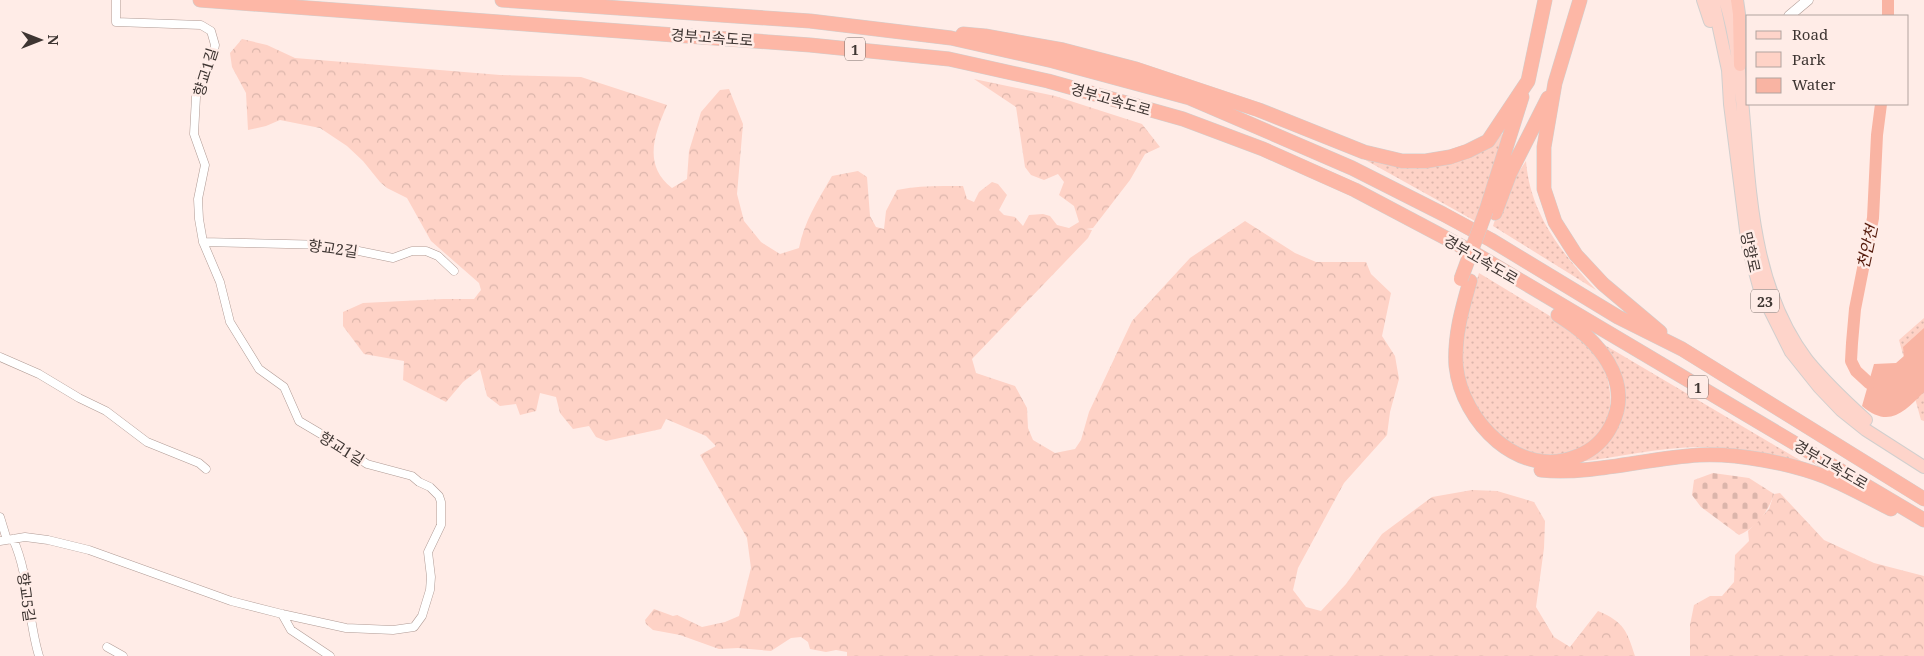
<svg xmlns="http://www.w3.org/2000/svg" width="1924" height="656" viewBox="0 0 1924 656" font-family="'Noto Serif','Noto Sans KR',serif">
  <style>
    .green { fill: url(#green-dots) }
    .forest { fill: url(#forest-crowns) }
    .cemetery { fill: url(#cemetery-stones) }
    .water { fill: #f9b4a3 }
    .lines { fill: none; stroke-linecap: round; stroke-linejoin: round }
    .river { stroke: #f9b4a3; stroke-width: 12 }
    .minor-casing { stroke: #b09b95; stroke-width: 9 }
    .tertiary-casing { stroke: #b09b95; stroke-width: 11 }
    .primary-casing { stroke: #d1cfce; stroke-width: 14 }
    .trunk-casing { stroke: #d1cfce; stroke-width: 14 }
    .motorway-casing { stroke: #d1cfce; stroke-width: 15 }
    .minor { stroke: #fff; stroke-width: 8 }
    .tertiary { stroke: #fff; stroke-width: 10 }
    .primary { stroke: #fed4ca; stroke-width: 12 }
    .trunk { stroke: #fec6b8; stroke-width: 12 }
    .motorway { stroke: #fdb7a6; stroke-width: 14 }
    .motorway-bridge-casing { stroke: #d1cfce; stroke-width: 15; stroke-linecap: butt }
    .motorway-bridge { stroke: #fdb7a6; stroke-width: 14 }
    .labels { text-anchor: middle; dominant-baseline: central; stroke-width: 5; stroke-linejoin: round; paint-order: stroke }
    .shield { fill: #ffece7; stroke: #786c68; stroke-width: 1 }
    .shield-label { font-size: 14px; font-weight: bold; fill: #3e3532 }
    .street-label { font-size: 15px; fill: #3e3532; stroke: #ffece7 }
    .water-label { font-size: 16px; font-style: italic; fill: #54190a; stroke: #ffece7 }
  </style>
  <defs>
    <pattern id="green-dots" width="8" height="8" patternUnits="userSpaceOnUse" patternTransform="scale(1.25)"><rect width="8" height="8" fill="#fed2c6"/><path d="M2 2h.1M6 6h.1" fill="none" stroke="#dbb5ab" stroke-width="1.8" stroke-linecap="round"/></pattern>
    <pattern id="forest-crowns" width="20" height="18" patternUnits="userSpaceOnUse" patternTransform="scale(1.25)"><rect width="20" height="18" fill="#fed2c6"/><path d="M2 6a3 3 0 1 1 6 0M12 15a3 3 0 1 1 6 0" fill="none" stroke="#dbb5ab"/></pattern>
    <pattern id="cemetery-stones" width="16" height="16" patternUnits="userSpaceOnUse" patternTransform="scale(1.25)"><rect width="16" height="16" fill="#fed2c6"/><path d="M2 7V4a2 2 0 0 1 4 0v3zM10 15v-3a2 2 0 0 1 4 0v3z" fill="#dbb5ab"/></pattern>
  </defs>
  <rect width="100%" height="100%" fill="#ffece7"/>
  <path class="green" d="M 1503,134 L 1504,138 L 1475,221 L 1351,152 L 1446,165 C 1458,162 1468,157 1479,150 C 1487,144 1493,136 1503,134 Z
    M 1526,161 C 1530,214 1562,253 1596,290 L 1493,226 L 1503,195 Z
    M 1479,273 L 1573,330 C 1584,341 1596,353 1604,368 C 1608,376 1609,385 1610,393 C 1616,445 1558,469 1517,448 C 1502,440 1487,425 1479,411 C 1475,405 1469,398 1466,392 C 1463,383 1460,367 1460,358 C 1460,352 1462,345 1463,339 C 1467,316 1472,295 1479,273 Z
    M 1924,318 L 1924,421 L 1921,420 L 1899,340 Z
    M 1603,344 L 1803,462 C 1770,454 1739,448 1705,447 C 1666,446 1618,457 1579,462 L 1617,425 L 1614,363 Z"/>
  <path class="forest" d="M 242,39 L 267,45 L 295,58 L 500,75 L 581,77 L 667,105 C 655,133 642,165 672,188 L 687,179 L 689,151 L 701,112 L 720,90 L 729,89 L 743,124 L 737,194 L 744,221 L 761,242 L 780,254 L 799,248 C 804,222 818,200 832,176 L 858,171 L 867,177 L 870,216 L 876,227 L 884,229 L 886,211 L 897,190 C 919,185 941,186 963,186 L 967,199 L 974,202 L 979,192 L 992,182 L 998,184 L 1007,195 L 999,210 L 1004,215 L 1015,217 L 1023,226 L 1029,215 L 1043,214 L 1050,216 L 1057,225 L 1069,228 L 1079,222 L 1074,206 L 1059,195 L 1064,182 L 1058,174 L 1044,180 L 1031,175 L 1025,167 L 1016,107 L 974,79 L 1055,96 L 1142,124 L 1160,147 L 1145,154 L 1130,180 L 1093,228 L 1086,229 L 1092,230 L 1088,238 L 972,359 L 976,373 L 1015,386 L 1027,408 L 1028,428 L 1033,440 L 1055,453 L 1075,449 L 1081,440 L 1089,412 L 1132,321 L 1190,258 L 1245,221 L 1295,253 L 1316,262 L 1366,262 L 1371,274 L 1391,293 L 1382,336 L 1395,356 L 1399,379 L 1390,412 L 1387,435 L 1344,483 L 1298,568 L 1293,590 L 1306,607 L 1321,611 L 1346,584 L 1382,534 L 1432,497 L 1472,490 L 1497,491 L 1534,502 L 1545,521 L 1544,548 L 1536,607 L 1554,637 L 1570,647 L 1598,611 C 1624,622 1627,631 1635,656 L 847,656 L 847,652 L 836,650 L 826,652 L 810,649 L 808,642 L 801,637 L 791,638 L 771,651 L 738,648 L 719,649 L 680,635 L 653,630 L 646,624 L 645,620 L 654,609 L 673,616 L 677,615 L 702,627 L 725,622 L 739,616 L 751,568 L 747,538 L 700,455 L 716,446 L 706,436 L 666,419 L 661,429 L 606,441 L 596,437 L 589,426 L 573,429 L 560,413 L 556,397 L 540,393 L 536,411 L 520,415 L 516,404 L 500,406 L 487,396 L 480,369 L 463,382 L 446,402 L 403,380 L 404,361 L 364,354 L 343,326 L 343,312 L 363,303 L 443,299 L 474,299 L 481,290 L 479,283 L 431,241 L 407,198 L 387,188 L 380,182 L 363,161 L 347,146 L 320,128 L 280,120 L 266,126 L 248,130 L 246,93 L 232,67 L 230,53 Z
    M 1780,493 L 1824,540 L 1874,563 L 1924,576 L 1924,656 L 1690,656 L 1690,625 L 1694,605 L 1710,596 L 1722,596 L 1734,582 L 1735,555 L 1749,541 L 1748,531 L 1769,509 L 1774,494 Z"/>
  <path class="cemetery" d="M 1713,473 L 1749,478 L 1774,494 C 1768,512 1757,527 1739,535 L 1701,507 L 1692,495 L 1694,480 Z"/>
  <path class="water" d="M 1924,328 L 1924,392 C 1904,412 1889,429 1862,406 L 1874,364 L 1896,363 L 1904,356 L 1903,347 Z"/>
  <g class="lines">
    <path class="river" d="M 1888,16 L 1888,0
      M 1869,383 L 1856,371 L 1851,361 L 1852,343 L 1855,309 L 1873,218 L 1877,135 L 1881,104"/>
    <g class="minor-casing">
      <path id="minor" d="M 203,242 L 329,245 L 393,258 L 412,251 L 426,251 L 438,256 L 454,271
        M 0,357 L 39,374 L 79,398 L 106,411 L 147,442 L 199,463 L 206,469
        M 0,517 L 7,540
        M 13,539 C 30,577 27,617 39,656
        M 0,541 L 25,537 L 48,540 L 89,550 L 231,601 L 282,614 L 346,628 L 393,630 L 414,627 L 422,616 L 430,590 L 431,577 L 428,552 L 441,525 L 441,502 L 439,496 L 430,487 L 419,482 L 412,476 L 367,464 L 338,444 L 299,421 L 284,387 L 259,369 L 230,322 L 220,282 L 203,242 L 199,219 L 198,199 L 205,165 L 194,134 L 196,97 L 200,79 L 214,50 L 215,45 L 211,31 L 201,25 L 116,22 L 116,0
        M 282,614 L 291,630 L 330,656
        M 107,647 L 123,656"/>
    </g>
    <g class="tertiary-casing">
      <path id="tertiary" d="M 1789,16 L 1808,0"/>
    </g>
    <g class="primary-casing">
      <path id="primary" d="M 1703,0 L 1710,21
        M 1713,0 L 1728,70 L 1730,104 L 1748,246 L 1760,290 L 1791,352 L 1819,387 L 1841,410 L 1866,430 L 1924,467
        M 1725,0 C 1739,44 1741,90 1745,135 C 1751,213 1758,295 1807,360 C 1825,382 1845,401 1866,420"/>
    </g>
    <g class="trunk-casing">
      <path id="trunk" d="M 1737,0 L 1739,14 L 1740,65"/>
    </g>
    <g class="motorway-casing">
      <path id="motorway" d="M 200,0 L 810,45 L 949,59 L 1048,81 L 1183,119 L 1263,149 L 1355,190 L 1474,253 L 1924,520
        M 502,0 L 810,21 L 951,38 L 1053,61 L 1190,98 L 1352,168 L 1443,214 L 1491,240 L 1618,317 L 1682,349 L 1924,499
        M 1580,0 L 1555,83 L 1544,147 L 1544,189 L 1555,222 L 1576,255 L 1603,284 L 1660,332
        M 963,34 L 985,36 L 1063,50 L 1136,69 L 1259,110 L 1364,152 L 1402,161 L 1426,161 L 1450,157 L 1468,151 L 1488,141 L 1528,81 L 1545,0
        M 1486,211 L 1522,97
        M 1495,213 L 1510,173 L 1548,98
        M 1470,281 C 1462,309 1454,336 1456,366 C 1462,422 1520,481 1578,456 C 1593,450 1604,440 1611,426 C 1635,380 1596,338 1558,315
        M 1541,470 C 1591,475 1648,458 1699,455 C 1738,453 1789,463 1826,477 C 1848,486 1869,498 1891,509"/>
    </g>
    <use href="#minor" class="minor"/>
    <use href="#tertiary" class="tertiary"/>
    <use href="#primary" class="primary"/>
    <use href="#trunk" class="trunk"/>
    <use href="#motorway" class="motorway"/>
    <g class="motorway-bridge-casing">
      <path id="motorway-bridge" d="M 1461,279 L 1486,211"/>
    </g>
    <use href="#motorway-bridge" class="motorway-bridge"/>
  </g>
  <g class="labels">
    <g class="shield">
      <rect x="845" y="37.5" width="20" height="23" rx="4"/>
      <rect x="1751" y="289.5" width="28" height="23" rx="4"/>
      <rect x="1688" y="375.5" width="20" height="23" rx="4"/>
    </g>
    <g class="shield-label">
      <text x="855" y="49">1</text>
      <text x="1765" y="301">23</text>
      <text x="1698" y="387">1</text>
    </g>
    <g class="street-label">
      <text transform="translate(712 37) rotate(4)">경부고속도로</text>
      <text transform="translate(205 72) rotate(-73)">향교1길</text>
      <text transform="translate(1111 99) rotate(16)">경부고속도로</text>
      <text transform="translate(333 248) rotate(8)">향교2길</text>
      <text transform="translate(1751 252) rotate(77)">망향로</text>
      <text transform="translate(1481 259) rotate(30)">경부고속도로</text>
      <text transform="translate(342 448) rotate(32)">향교1길</text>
      <text transform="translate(1831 464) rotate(30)">경부고속도로</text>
      <text transform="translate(27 597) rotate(82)">향교5길</text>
    </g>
    <g class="water-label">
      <text transform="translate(1867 247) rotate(-78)">천안천</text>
    </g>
  </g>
  <rect x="1746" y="15" width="162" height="90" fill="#ffece7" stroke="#b2a39f"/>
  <rect x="1756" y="31" width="25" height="8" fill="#fed4ca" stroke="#b2a39f"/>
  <text x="1792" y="40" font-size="15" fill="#3e3532">Road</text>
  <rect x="1756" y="52" width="25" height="15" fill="#fed2c6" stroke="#b2a39f"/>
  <text x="1792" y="65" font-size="15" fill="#3e3532">Park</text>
  <rect x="1756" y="78" width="25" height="15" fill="#f9b4a3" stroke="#b2a39f"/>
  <text x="1792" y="90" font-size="15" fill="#3e3532">Water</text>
  <g transform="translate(40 40) rotate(90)" stroke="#ffece7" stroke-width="4" paint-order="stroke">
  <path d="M0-4L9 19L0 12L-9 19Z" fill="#3e3532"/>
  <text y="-8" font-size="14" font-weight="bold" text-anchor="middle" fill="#3e3532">N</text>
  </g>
</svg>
